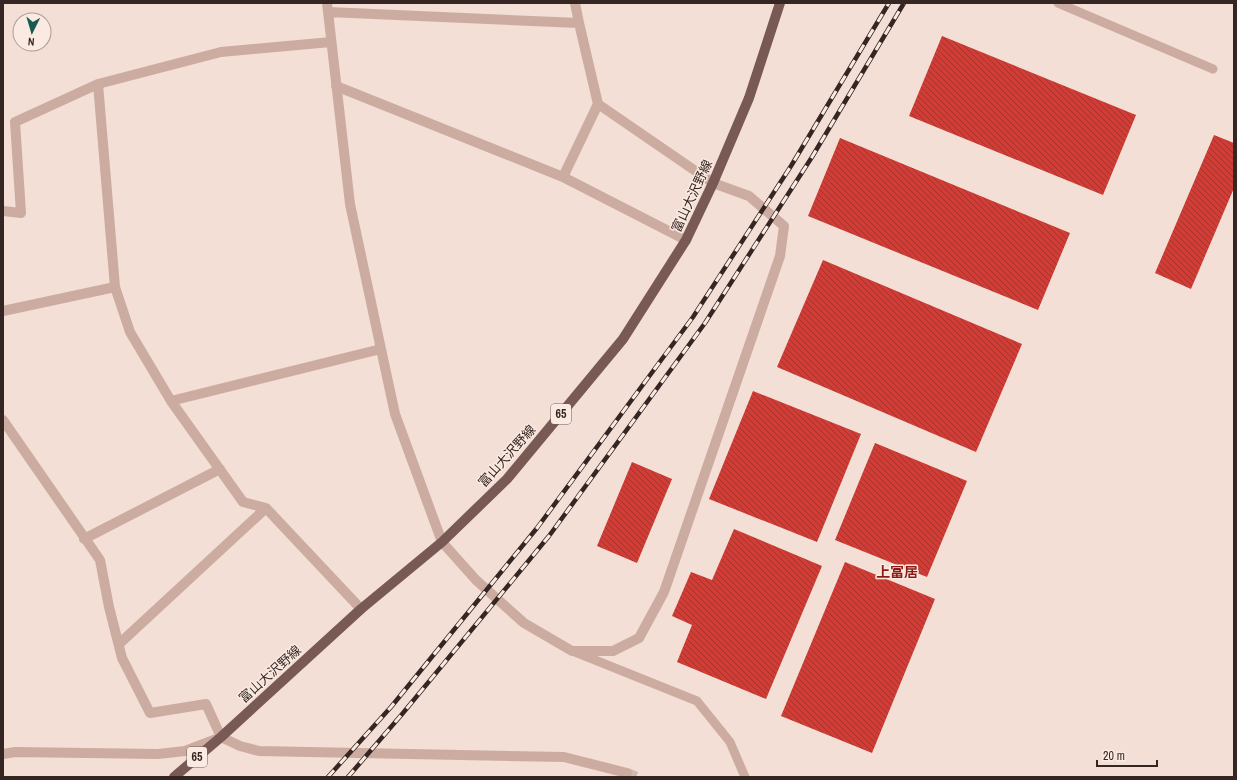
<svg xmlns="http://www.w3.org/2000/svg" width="1237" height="780" viewBox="0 0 1237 780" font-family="'Archivo Narrow','Noto Sans JP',sans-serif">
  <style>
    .building { fill: url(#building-back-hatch) }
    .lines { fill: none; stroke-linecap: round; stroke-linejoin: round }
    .street-tunnel { stroke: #cdbab2; stroke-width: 10; stroke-dasharray: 10 5; stroke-linecap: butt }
    .lane { stroke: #ccaca0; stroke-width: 9 }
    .street { stroke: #ccaca0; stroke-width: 10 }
    .primary { stroke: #785953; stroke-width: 10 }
    .rail-casing { stroke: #352624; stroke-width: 4.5 }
    .rail { stroke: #fbeae1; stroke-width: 3; stroke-dasharray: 9; stroke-linecap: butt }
    .labels { text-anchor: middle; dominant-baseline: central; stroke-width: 3; stroke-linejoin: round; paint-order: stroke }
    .shield { fill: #fbeae1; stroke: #70615d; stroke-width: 1 }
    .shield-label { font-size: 12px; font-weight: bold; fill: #352624 }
    .street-label { font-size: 13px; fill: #352624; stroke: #fbeae1 }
    .neighbourhood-label { font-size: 14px; font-weight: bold; fill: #8b1b16; stroke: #fbeae1 }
  </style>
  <defs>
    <pattern id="building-back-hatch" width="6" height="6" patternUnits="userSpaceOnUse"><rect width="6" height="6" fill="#d23c34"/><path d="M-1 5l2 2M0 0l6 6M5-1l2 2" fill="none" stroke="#ab322c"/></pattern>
  </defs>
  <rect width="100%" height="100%" fill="#f3dfd5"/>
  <path class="building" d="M 942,36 L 1136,115 L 1103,195 L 909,116 Z
    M 1214,135 L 1234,143 L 1234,188 L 1191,289 L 1155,273 Z
    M 840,138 L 1070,233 L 1038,310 L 808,216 Z
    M 823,260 L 1022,344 L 976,452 L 777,367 Z
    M 753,391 L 861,434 L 817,542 L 709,499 Z
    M 875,443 L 967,481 L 927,577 L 835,540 Z
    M 632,462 L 672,479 L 637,563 L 597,546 Z
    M 734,529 L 822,566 L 766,699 L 677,662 L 692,625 L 672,616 L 691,572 L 712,580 Z
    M 845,562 L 935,599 L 872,753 L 781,716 Z"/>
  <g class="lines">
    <path class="street-tunnel" d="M 627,773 L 637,777"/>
    <path class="lane" d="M 1058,3 L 1213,69
      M 575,652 L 697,701 L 730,742 L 745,777"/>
    <path class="street" d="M 327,3 L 350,204 L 381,349 L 395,414 L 442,542 L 476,580 L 524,623 L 572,651 L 613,651 L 639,638 L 664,592 L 780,256 L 784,226 L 749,196 L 713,183 L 598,104
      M 328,12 L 579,23
      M 98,84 L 115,287 L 130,332 L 171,401 L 243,502 L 266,508 L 361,609
      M 336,86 L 563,177 L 686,240
      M 563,177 L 598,104 L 579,23 L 575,3
      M 3,211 L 21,213 L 15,122 L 98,84 L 221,52 L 331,42
      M 3,311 L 115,287
      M 171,401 L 381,349
      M 3,420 L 100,560 L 109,607 L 122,658 L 150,713 L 206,704 L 221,737 L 240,746 L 259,751 L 564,757 L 627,773
      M 84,539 L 220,469
      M 119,644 L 266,508
      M 3,754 L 15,752 L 158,754 L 185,751 L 219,738"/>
    <path class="primary" d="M 174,777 L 221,737 L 361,609 L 442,542 L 507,479 L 623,339 L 686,240 L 713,183 L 749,98 L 780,3"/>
    <g class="rail-casing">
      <path id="rail" d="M 328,777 L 391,707 L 537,528 L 693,317 L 791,166 L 889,3
        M 348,777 L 403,713 L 549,536 L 705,323 L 812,157 L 904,3"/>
    </g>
    <use href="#rail" class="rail"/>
  </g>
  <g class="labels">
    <g class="shield">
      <rect x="551" y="404" width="20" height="20" rx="3"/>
      <rect x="187" y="747" width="20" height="20" rx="3"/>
    </g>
    <g class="shield-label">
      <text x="561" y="414">65</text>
      <text x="197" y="757">65</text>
    </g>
    <g class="street-label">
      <text transform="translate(692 196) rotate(-65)">富山大沢野線</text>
      <text transform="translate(507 456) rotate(-48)">富山大沢野線</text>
      <text transform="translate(270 674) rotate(-42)">富山大沢野線</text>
    </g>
    <g class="neighbourhood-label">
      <text x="897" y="572">上冨居</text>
    </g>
  </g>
  <rect width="1237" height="780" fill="none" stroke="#352624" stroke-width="8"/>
  <g transform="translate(32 32) rotate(185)"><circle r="19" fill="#fbeae1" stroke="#ac9c95"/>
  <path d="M0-3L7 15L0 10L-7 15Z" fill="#165a51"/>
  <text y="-6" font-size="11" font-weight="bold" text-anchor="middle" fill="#352624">N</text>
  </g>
  <path d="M1097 760v6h60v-6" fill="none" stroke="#352624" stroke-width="2"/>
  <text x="1103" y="760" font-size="12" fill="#352624" stroke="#fbeae1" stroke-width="3" paint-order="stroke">20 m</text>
</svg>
